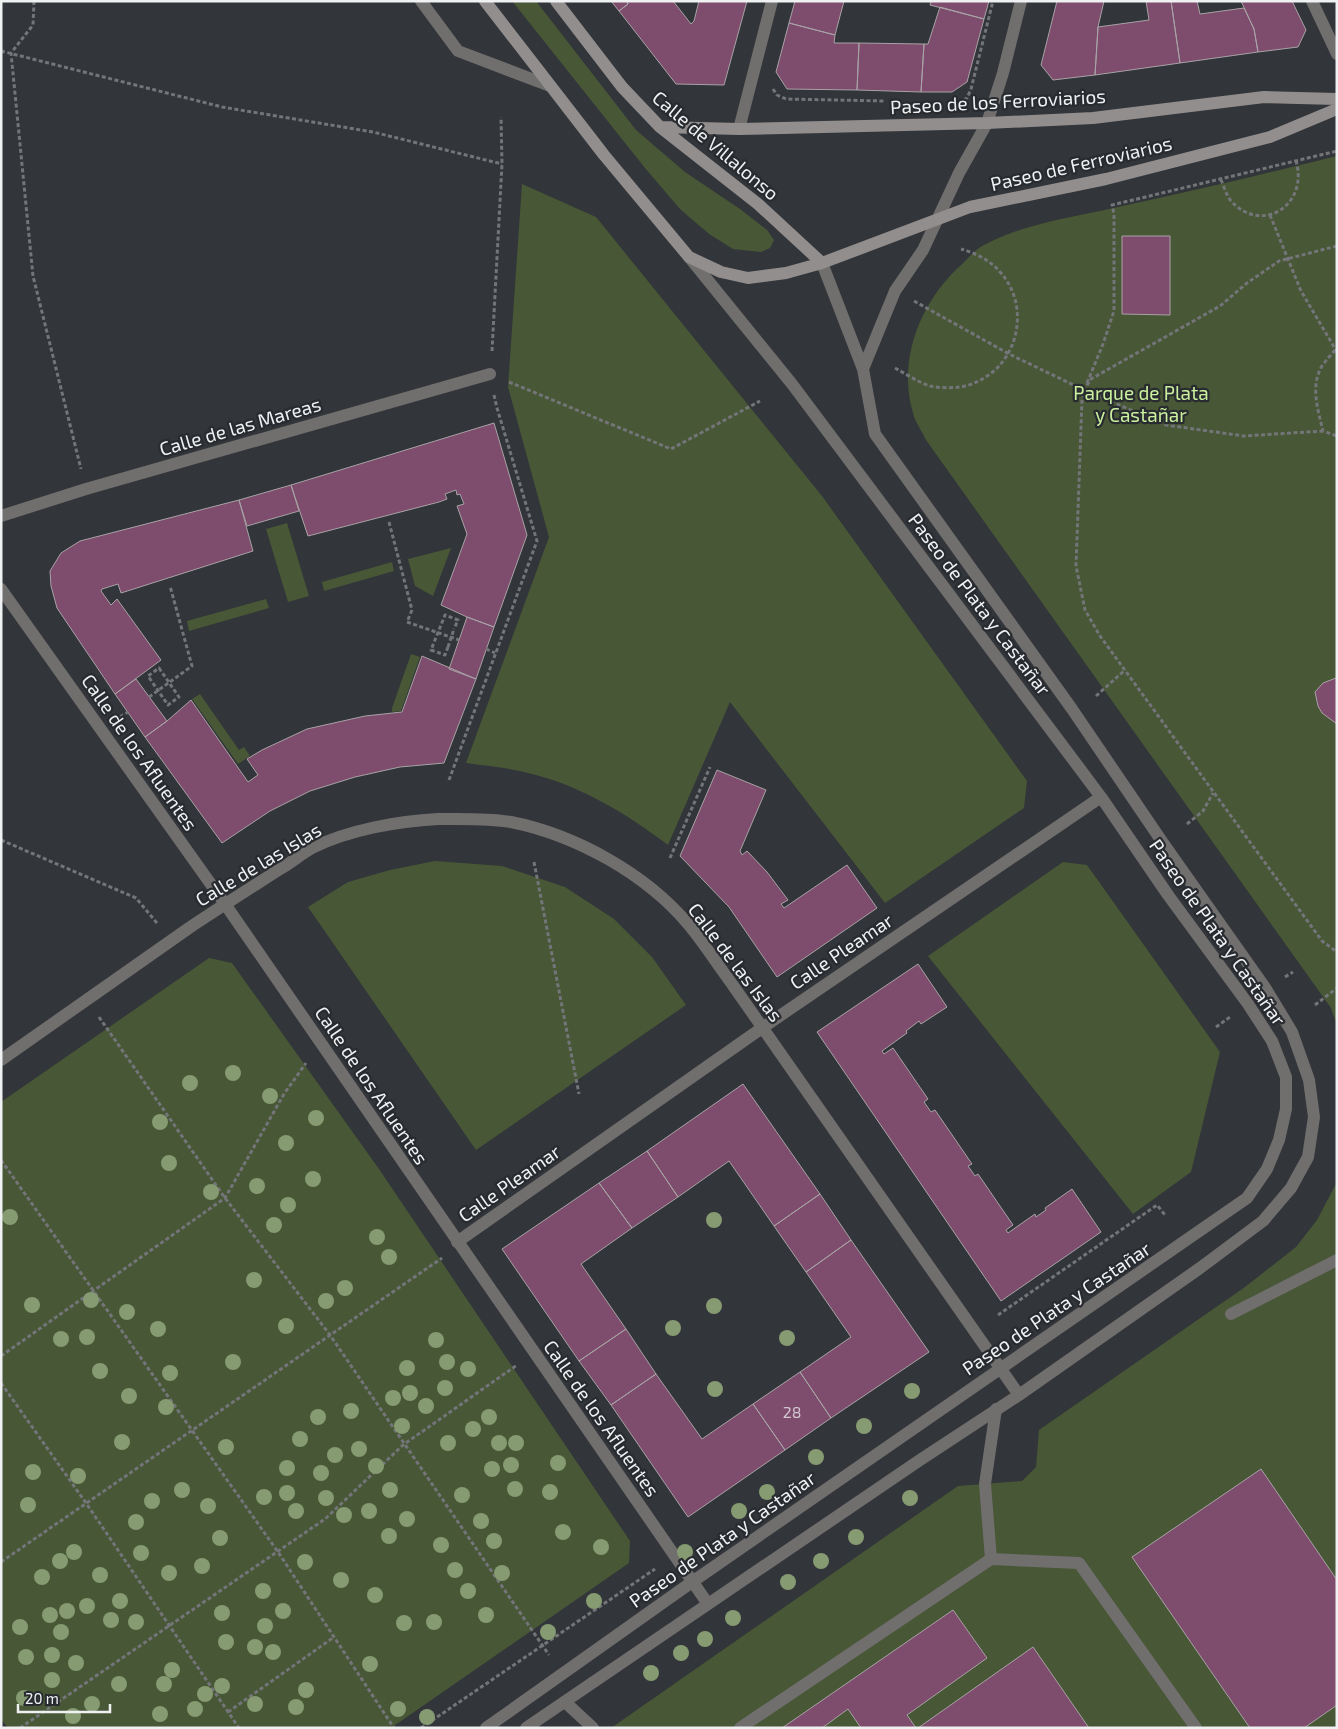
<svg xmlns="http://www.w3.org/2000/svg" width="1338" height="1729" viewBox="0 0 1338 1729" font-family="'Exo 2',sans-serif">
  <style>
    .green { fill: #485736 }
    .building { fill: #7e4c6c; stroke: #a8a3a6 }
    .lines { fill: none; stroke-linecap: round; stroke-linejoin: round }
    .path { stroke: #737579; stroke-width: 3; stroke-dasharray: 4 2.5; stroke-linecap: butt }
    .service { stroke: #716e6e; stroke-width: 12 }
    .minor { stroke: #716e6e; stroke-width: 12 }
    .secondary { stroke: #928e8d; stroke-width: 12 }
    .path-bridge { stroke: #737579; stroke-width: 3; stroke-dasharray: 4 2.5; stroke-linecap: butt }
    .tree { fill: #869b71 }
    .labels { text-anchor: middle; dominant-baseline: central; stroke-width: 4.5; stroke-linejoin: round; paint-order: stroke }
    .number-label { font-size: 16px; fill: #d3c8d1 }
    .street-label { font-size: 19px; fill: #eff1f3; stroke: #282b2f }
    .park-label { font-size: 19px; fill: #caef9e; stroke: #282b2f }
  </style>
  <rect width="100%" height="100%" fill="#323539"/>
  <path class="green" d="M 512,1 L 536,1 L 636,130 L 685,172 L 740,209 L 767,230 L 774,240 L 770,248 L 761,252 L 733,249 L 709,234 L 680,209 L 645,168 Z
    M 1337,156 L 1337,1025 L 1331,1008 L 926,440 C 922,431 915,422 913,413 C 897,360 921,301 960,266 C 968,259 976,248 986,244 C 1027,222 1082,216 1127,205 C 1198,190 1267,173 1337,156 Z
    M 522,184 L 596,217 L 822,496 L 1027,781 L 1024,808 L 885,903 L 730,702 L 668,845 C 624,812 578,784 524,772 C 505,767 485,766 466,763 L 549,537 L 508,387 Z
    M 287,523 L 309,596 L 288,602 L 266,529 Z
    M 451,548 L 433,596 L 415,586 L 408,559 Z
    M 392,562 L 394,571 L 324,591 L 322,582 Z
    M 266,599 L 269,608 L 189,631 L 187,621 Z
    M 411,654 L 420,657 L 401,711 L 392,712 L 392,708 Z
    M 200,694 L 239,750 L 244,747 L 250,756 L 238,764 L 192,699 Z
    M 435,861 L 502,866 L 565,887 L 614,919 L 652,957 L 686,1005 L 476,1150 L 308,907 L 348,882 L 390,870 Z
    M 1063,862 L 1087,865 L 1220,1052 L 1191,1172 L 1133,1214 L 928,956 Z
    M 209,958 L 232,963 L 379,1169 L 630,1541 L 629,1563 L 391,1728 L 8,1728 L 1,1719 L 1,1102 Z
    M 1337,1182 L 1337,1728 L 611,1728 L 958,1486 L 1022,1481 L 1036,1467 L 1039,1430 L 1245,1287 L 1296,1247 L 1317,1220 Z"/>
  <path class="building" d="M 611,1 L 627,1 L 628,4 L 619,11 Z
    M 627,1 L 673,1 L 691,24 L 694,21 L 699,1 L 747,1 L 724,85 L 676,84 L 619,11 L 628,4 Z
    M 795,1 L 844,1 L 835,35 L 789,23 Z
    M 931,1 L 989,1 L 984,19 L 930,5 Z
    M 1057,1 L 1104,1 L 1098,27 L 1095,75 L 1053,80 L 1041,65 Z
    M 1146,1 L 1171,1 L 1180,63 L 1095,75 L 1098,27 L 1149,20 Z
    M 1171,1 L 1197,1 L 1200,14 L 1244,8 L 1254,29 L 1258,52 L 1180,63 Z
    M 1241,1 L 1292,1 L 1306,30 L 1298,47 L 1258,52 L 1254,29 Z
    M 940,7 L 984,19 L 967,82 L 952,92 L 921,92 L 924,44 L 928,44 Z
    M 789,23 L 835,35 L 834,43 L 859,43 L 857,90 L 787,89 L 776,72 Z
    M 859,43 L 924,44 L 921,92 L 857,90 Z
    M 1122,236 L 1170,236 L 1170,315 L 1122,314 Z
    M 494,423 L 527,535 L 494,627 L 467,617 L 441,605 L 467,534 L 457,506 L 464,504 L 460,494 L 457,495 L 456,490 L 445,494 L 447,499 L 439,502 L 308,536 L 291,485 Z
    M 291,485 L 299,511 L 247,526 L 239,500 Z
    M 239,500 L 253,551 L 121,593 L 118,584 L 102,589 L 101,591 L 111,605 L 117,599 L 161,660 L 115,694 L 57,608 L 51,586 L 50,571 L 61,553 L 80,541 Z
    M 467,617 L 494,627 L 476,679 L 449,669 Z
    M 422,656 L 476,679 L 444,763 L 400,767 L 355,777 L 310,791 L 270,811 L 222,843 L 145,737 L 167,721 L 191,700 L 248,782 L 258,775 L 247,759 L 262,750 L 307,729 L 365,716 L 402,712 Z
    M 1336,678 L 1337,678 L 1337,724 L 1322,713 L 1318,706 L 1315,692 L 1323,683 Z
    M 136,679 L 167,721 L 145,737 L 115,694 Z
    M 717,770 L 766,790 L 740,851 L 742,855 L 747,851 L 767,872 L 788,900 L 781,904 L 784,908 L 847,865 L 877,908 L 777,977 L 729,907 L 680,856 Z
    M 918,964 L 947,1007 L 921,1024 L 919,1021 L 906,1031 L 907,1033 L 882,1051 L 884,1054 L 893,1048 L 928,1099 L 924,1102 L 931,1112 L 935,1110 L 972,1164 L 968,1166 L 975,1176 L 978,1174 L 1013,1225 L 1006,1230 L 1008,1233 L 1035,1214 L 1036,1217 L 1046,1210 L 1045,1208 L 1072,1189 L 1101,1232 L 1001,1301 L 817,1032 Z
    M 743,1084 L 820,1194 L 774,1226 L 729,1161 L 678,1197 L 647,1151 Z
    M 647,1151 L 678,1197 L 632,1228 L 599,1183 Z
    M 599,1183 L 632,1228 L 581,1264 L 626,1329 L 579,1361 L 502,1249 Z
    M 820,1194 L 851,1240 L 806,1272 L 774,1226 Z
    M 851,1240 L 929,1352 L 831,1418 L 800,1372 L 851,1337 L 806,1272 Z
    M 626,1329 L 656,1374 L 611,1405 L 579,1361 Z
    M 800,1372 L 831,1418 L 785,1450 L 753,1404 Z
    M 656,1374 L 702,1439 L 753,1404 L 785,1450 L 688,1517 L 611,1405 Z
    M 1261,1469 L 1337,1580 L 1337,1705 L 1304,1728 L 1250,1728 L 1132,1557 Z
    M 953,1610 L 987,1658 L 907,1715 L 916,1728 L 861,1728 L 848,1709 L 822,1728 L 782,1728 Z
    M 1033,1647 L 1089,1728 L 918,1728 Z"/>
  <g class="lines">
    <path class="path" d="M 34,1 L 33,25 L 11,53 L 33,276 L 81,469
      M 1,51 L 222,107 L 373,132 L 502,164
      M 773,89 L 777,95 L 786,99 L 885,101
      M 964,100 L 967,98 L 971,89 L 993,1
      M 1221,180 C 1224,186 1226,195 1231,201 C 1262,235 1309,205 1296,161
      M 1270,215 L 1301,291 L 1337,352
      M 1337,246 L 1279,261 L 1247,283 L 1220,306 L 1091,379 L 1084,390 L 1082,399 L 1076,566 L 1085,610 L 1100,636 L 1322,941 L 1337,952
      M 914,301 L 1009,354 L 1084,390 L 1166,425 L 1244,436 L 1323,431
      M 1335,350 C 1331,355 1326,360 1322,366 C 1310,386 1318,410 1323,431 L 1337,436
      M 492,351 L 502,164 L 501,117
      M 895,368 C 906,374 918,382 930,386 C 939,388 950,388 960,387 C 973,385 984,379 994,371 C 1022,346 1026,300 1000,272 C 990,260 975,253 961,249
      M 509,382 L 671,449 L 760,401
      M 1087,383 L 1103,344 L 1114,311 L 1114,214 L 1112,205 L 1337,151
      M 389,522 L 412,610 L 407,622 L 459,640
      M 448,647 L 445,655 L 431,650 L 445,615 L 458,620 L 454,629
      M 486,649 L 495,653
      M 159,668 L 179,697 L 168,705 L 148,676 Z
      M 1096,696 L 1125,670
      M 149,697 L 192,666 L 170,586
      M 120,717 L 128,712
      M 449,780 L 537,541 L 497,408 L 494,395
      M 1187,824 L 1203,811 L 1213,793
      M 1,840 L 136,898 L 157,923
      M 670,858 L 710,767
      M 534,862 L 579,1094
      M 1285,977 L 1293,972
      M 1315,1005 L 1337,988
      M 99,1017 L 225,1198 L 330,1335 L 549,1655
      M 1216,1027 L 1230,1017
      M 1,1160 L 278,1552 L 394,1728
      M 998,1315 L 1157,1205 L 1165,1215
      M 1,1356 L 225,1198 L 284,1094 L 306,1063
      M 1,1383 L 86,1503 L 239,1728
      M 1,1562 L 442,1258
      M 228,1712 L 334,1637
      M 20,1728 L 325,1519 L 403,1445 L 517,1365
      M 421,1728 L 655,1569"/>
    <path class="service" d="M 421,1 L 458,51 L 550,86
      M 1231,1314 L 1337,1260
      M 991,1559 L 985,1484 L 996,1409
      M 565,1702 L 593,1728
      M 740,1728 L 991,1559 L 1079,1563 L 1196,1728"/>
    <path class="minor" d="M 1312,1 L 1337,54
      M 739,129 L 772,1
      M 863,369 L 895,291 L 923,250 L 959,173 L 987,123 L 1003,73 L 1021,1
      M 1,516 L 86,489 L 490,374
      M 1,589 L 225,904 L 708,1604
      M 1,1060 C 64,1016 126,972 189,928 C 219,908 249,889 280,869 C 291,863 301,854 312,848 C 348,830 398,821 438,819 C 462,819 487,818 511,822 C 576,835 646,874 688,924 C 704,943 717,964 732,984 L 1019,1395
      M 457,1242 L 762,1028 L 1101,797
      M 486,1728 L 692,1582 L 1247,1198 L 1267,1169 L 1279,1140 L 1286,1109 L 1286,1077 L 1272,1041 L 1248,1004 L 1168,895 L 1101,797 L 792,384 L 689,257
      M 526,1728 L 920,1460 L 1019,1395 L 1200,1268 L 1263,1221 L 1291,1188 L 1308,1157 L 1314,1117 L 1309,1080 L 1292,1032 L 1266,989 L 1163,843 L 1072,709 L 875,434 L 863,369 L 822,263"/>
    <path class="secondary" d="M 485,1 L 604,155 L 689,257 L 721,272 L 748,278 L 786,273 L 822,263 L 970,207 L 1106,179 L 1270,137 L 1337,109
      M 556,1 L 622,87 L 660,127 L 758,204 L 822,263
      M 660,127 L 739,129 L 987,123 L 1093,118 L 1264,97 L 1337,99"/>
    <path class="path-bridge" d="M 448,647 L 454,629"/>
  </g>
  <g class="tree">
    <circle cx="233" cy="1073" r="8"/>
    <circle cx="190" cy="1083" r="8"/>
    <circle cx="270" cy="1096" r="8"/>
    <circle cx="316" cy="1118" r="8"/>
    <circle cx="160" cy="1122" r="8"/>
    <circle cx="286" cy="1143" r="8"/>
    <circle cx="169" cy="1163" r="8"/>
    <circle cx="313" cy="1179" r="8"/>
    <circle cx="257" cy="1186" r="8"/>
    <circle cx="211" cy="1192" r="8"/>
    <circle cx="288" cy="1205" r="8"/>
    <circle cx="10" cy="1217" r="8"/>
    <circle cx="714" cy="1220" r="8"/>
    <circle cx="274" cy="1225" r="8"/>
    <circle cx="377" cy="1237" r="8"/>
    <circle cx="389" cy="1257" r="8"/>
    <circle cx="254" cy="1280" r="8"/>
    <circle cx="345" cy="1288" r="8"/>
    <circle cx="91" cy="1300" r="8"/>
    <circle cx="326" cy="1301" r="8"/>
    <circle cx="32" cy="1305" r="8"/>
    <circle cx="714" cy="1306" r="8"/>
    <circle cx="127" cy="1312" r="8"/>
    <circle cx="286" cy="1326" r="8"/>
    <circle cx="673" cy="1328" r="8"/>
    <circle cx="158" cy="1329" r="8"/>
    <circle cx="87" cy="1337" r="8"/>
    <circle cx="787" cy="1338" r="8"/>
    <circle cx="61" cy="1339" r="8"/>
    <circle cx="436" cy="1340" r="8"/>
    <circle cx="233" cy="1362" r="8"/>
    <circle cx="447" cy="1362" r="8"/>
    <circle cx="407" cy="1368" r="8"/>
    <circle cx="468" cy="1369" r="8"/>
    <circle cx="100" cy="1371" r="8"/>
    <circle cx="170" cy="1373" r="8"/>
    <circle cx="445" cy="1388" r="8"/>
    <circle cx="715" cy="1389" r="8"/>
    <circle cx="912" cy="1391" r="8"/>
    <circle cx="410" cy="1393" r="8"/>
    <circle cx="129" cy="1396" r="8"/>
    <circle cx="393" cy="1398" r="8"/>
    <circle cx="426" cy="1406" r="8"/>
    <circle cx="166" cy="1407" r="8"/>
    <circle cx="351" cy="1411" r="8"/>
    <circle cx="318" cy="1417" r="8"/>
    <circle cx="489" cy="1417" r="8"/>
    <circle cx="402" cy="1426" r="8"/>
    <circle cx="864" cy="1426" r="8"/>
    <circle cx="473" cy="1429" r="8"/>
    <circle cx="300" cy="1439" r="8"/>
    <circle cx="122" cy="1442" r="8"/>
    <circle cx="448" cy="1443" r="8"/>
    <circle cx="499" cy="1443" r="8"/>
    <circle cx="516" cy="1443" r="8"/>
    <circle cx="226" cy="1447" r="8"/>
    <circle cx="359" cy="1449" r="8"/>
    <circle cx="335" cy="1455" r="8"/>
    <circle cx="816" cy="1457" r="8"/>
    <circle cx="558" cy="1463" r="8"/>
    <circle cx="511" cy="1465" r="8"/>
    <circle cx="376" cy="1466" r="8"/>
    <circle cx="287" cy="1468" r="8"/>
    <circle cx="492" cy="1469" r="8"/>
    <circle cx="33" cy="1472" r="8"/>
    <circle cx="321" cy="1473" r="8"/>
    <circle cx="78" cy="1476" r="8"/>
    <circle cx="515" cy="1489" r="8"/>
    <circle cx="182" cy="1490" r="8"/>
    <circle cx="390" cy="1490" r="8"/>
    <circle cx="550" cy="1492" r="8"/>
    <circle cx="767" cy="1492" r="8"/>
    <circle cx="287" cy="1493" r="8"/>
    <circle cx="462" cy="1495" r="8"/>
    <circle cx="264" cy="1497" r="8"/>
    <circle cx="326" cy="1498" r="8"/>
    <circle cx="910" cy="1498" r="8"/>
    <circle cx="152" cy="1501" r="8"/>
    <circle cx="28" cy="1505" r="8"/>
    <circle cx="208" cy="1506" r="8"/>
    <circle cx="296" cy="1511" r="8"/>
    <circle cx="369" cy="1511" r="8"/>
    <circle cx="739" cy="1511" r="8"/>
    <circle cx="344" cy="1515" r="8"/>
    <circle cx="407" cy="1519" r="8"/>
    <circle cx="481" cy="1521" r="8"/>
    <circle cx="136" cy="1522" r="8"/>
    <circle cx="563" cy="1532" r="8"/>
    <circle cx="389" cy="1536" r="8"/>
    <circle cx="856" cy="1537" r="8"/>
    <circle cx="220" cy="1538" r="8"/>
    <circle cx="494" cy="1541" r="8"/>
    <circle cx="441" cy="1545" r="8"/>
    <circle cx="601" cy="1547" r="8"/>
    <circle cx="74" cy="1552" r="8"/>
    <circle cx="685" cy="1552" r="8"/>
    <circle cx="141" cy="1553" r="8"/>
    <circle cx="60" cy="1561" r="8"/>
    <circle cx="821" cy="1561" r="8"/>
    <circle cx="305" cy="1562" r="8"/>
    <circle cx="202" cy="1566" r="8"/>
    <circle cx="455" cy="1570" r="8"/>
    <circle cx="169" cy="1573" r="8"/>
    <circle cx="502" cy="1573" r="8"/>
    <circle cx="100" cy="1575" r="8"/>
    <circle cx="42" cy="1577" r="8"/>
    <circle cx="341" cy="1580" r="8"/>
    <circle cx="788" cy="1582" r="8"/>
    <circle cx="263" cy="1591" r="8"/>
    <circle cx="468" cy="1591" r="8"/>
    <circle cx="375" cy="1595" r="8"/>
    <circle cx="120" cy="1601" r="8"/>
    <circle cx="594" cy="1601" r="8"/>
    <circle cx="87" cy="1606" r="8"/>
    <circle cx="67" cy="1611" r="8"/>
    <circle cx="283" cy="1611" r="8"/>
    <circle cx="222" cy="1613" r="8"/>
    <circle cx="50" cy="1615" r="8"/>
    <circle cx="486" cy="1615" r="8"/>
    <circle cx="733" cy="1618" r="8"/>
    <circle cx="111" cy="1620" r="8"/>
    <circle cx="136" cy="1622" r="8"/>
    <circle cx="434" cy="1622" r="8"/>
    <circle cx="404" cy="1623" r="8"/>
    <circle cx="265" cy="1626" r="8"/>
    <circle cx="20" cy="1627" r="8"/>
    <circle cx="61" cy="1632" r="8"/>
    <circle cx="548" cy="1632" r="8"/>
    <circle cx="705" cy="1639" r="8"/>
    <circle cx="226" cy="1642" r="8"/>
    <circle cx="255" cy="1647" r="8"/>
    <circle cx="273" cy="1652" r="8"/>
    <circle cx="681" cy="1653" r="8"/>
    <circle cx="52" cy="1655" r="8"/>
    <circle cx="26" cy="1657" r="8"/>
    <circle cx="76" cy="1663" r="8"/>
    <circle cx="370" cy="1664" r="8"/>
    <circle cx="172" cy="1670" r="8"/>
    <circle cx="651" cy="1673" r="8"/>
    <circle cx="52" cy="1680" r="8"/>
    <circle cx="119" cy="1684" r="8"/>
    <circle cx="164" cy="1684" r="8"/>
    <circle cx="222" cy="1686" r="8"/>
    <circle cx="306" cy="1690" r="8"/>
    <circle cx="205" cy="1694" r="8"/>
    <circle cx="24" cy="1698" r="8"/>
    <circle cx="92" cy="1704" r="8"/>
    <circle cx="255" cy="1704" r="8"/>
    <circle cx="296" cy="1707" r="8"/>
    <circle cx="195" cy="1709" r="8"/>
    <circle cx="398" cy="1709" r="8"/>
    <circle cx="160" cy="1714" r="8"/>
    <circle cx="73" cy="1716" r="8"/>
    <circle cx="427" cy="1717" r="8"/>
  </g>
  <g class="labels">
    <g class="number-label">
      <text x="792" y="1411">28</text>
    </g>
    <g class="street-label">
      <text transform="translate(998 101) rotate(-3)">Paseo de los Ferroviarios</text>
      <text transform="translate(716 145) rotate(40)">Calle de Villalonso</text>
      <text transform="translate(1081 163) rotate(-13)">Paseo de Ferroviarios</text>
      <text transform="translate(240 426) rotate(-16)">Calle de las Mareas</text>
      <text transform="translate(980 604) rotate(53)">Paseo de Plata y Castañar</text>
      <text transform="translate(140 752) rotate(55)">Calle de los Afluentes</text>
      <text transform="translate(258 864) rotate(-31)">Calle de las Islas</text>
      <text transform="translate(1218 932) rotate(55)">Paseo de Plata y Castañar</text>
      <text transform="translate(841 951) rotate(-34)">Calle Pleamar</text>
      <text transform="translate(736 962) rotate(53)">Calle de las Islas</text>
      <text transform="translate(372 1085) rotate(56)">Calle de los Afluentes</text>
      <text transform="translate(509 1183) rotate(-35)">Calle Pleamar</text>
      <text transform="translate(1056 1308) rotate(-34)">Paseo de Plata y Castañar</text>
      <text transform="translate(602 1418) rotate(55)">Calle de los Afluentes</text>
      <text transform="translate(722 1539) rotate(-35)">Paseo de Plata y Castañar</text>
    </g>
    <g class="park-label">
      <text x="1141" y="392">Parque de Plata<tspan x="1141" dy="22">y Castañar</tspan></text>
    </g>
  </g>
  <rect width="1338" height="1729" fill="none" stroke="#eff1f3" stroke-width="5"/>
  <path d="M18 1704v8h92v-8" fill="none" stroke="#eff1f3" stroke-width="2.5"/>
  <text x="25" y="1704" font-size="15" fill="#eff1f3" stroke="#282b2f" stroke-width="4" paint-order="stroke">20 m</text>
</svg>
